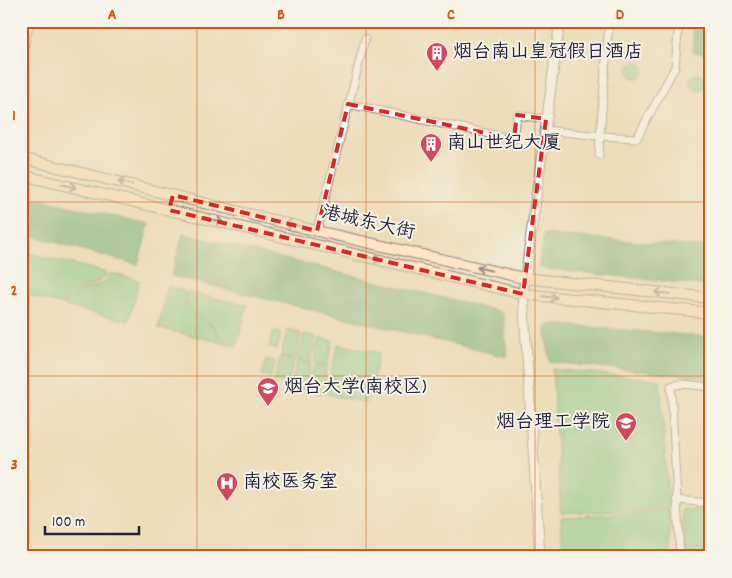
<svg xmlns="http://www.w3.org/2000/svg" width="732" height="578" viewBox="0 0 732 578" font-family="Dekko,'LXGW WenKai TC',sans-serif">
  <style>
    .green { fill: #7ccd8e; stroke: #4f7864 }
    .forest { fill: #65b079; stroke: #44695a }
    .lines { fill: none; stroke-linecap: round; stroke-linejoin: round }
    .minor-casing { stroke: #88807a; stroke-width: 9 }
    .tertiary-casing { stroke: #88807a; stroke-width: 11 }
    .secondary-casing { stroke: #88807a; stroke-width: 12 }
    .minor { stroke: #fff; stroke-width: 7 }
    .tertiary { stroke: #fff; stroke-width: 9 }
    .secondary { stroke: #fde5c5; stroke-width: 10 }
    .oneway { stroke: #9a8d87 }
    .marked { fill: none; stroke: #d62828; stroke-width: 4; stroke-dasharray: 10 6; stroke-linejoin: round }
    .grid { fill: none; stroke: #d45411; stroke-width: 1; stroke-opacity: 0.55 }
    .labels { text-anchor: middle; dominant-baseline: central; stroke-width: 4; stroke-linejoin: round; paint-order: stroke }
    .poi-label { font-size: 19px; fill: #22223b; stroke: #f7f3e8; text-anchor: start }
    .street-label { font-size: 19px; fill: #22223b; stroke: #f7f3e8 }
    .neatline { fill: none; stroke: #d45411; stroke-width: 2 }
    .grid-label { font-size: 16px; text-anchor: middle; font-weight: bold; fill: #d45411 }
  </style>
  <rect width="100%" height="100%" fill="#f7f3e8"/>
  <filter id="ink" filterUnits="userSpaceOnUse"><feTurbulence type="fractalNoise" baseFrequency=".02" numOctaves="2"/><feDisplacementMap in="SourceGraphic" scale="10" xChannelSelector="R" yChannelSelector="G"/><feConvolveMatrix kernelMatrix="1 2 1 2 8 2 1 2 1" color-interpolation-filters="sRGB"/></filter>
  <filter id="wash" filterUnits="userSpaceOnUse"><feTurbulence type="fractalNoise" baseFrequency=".0096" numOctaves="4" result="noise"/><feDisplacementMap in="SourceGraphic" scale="20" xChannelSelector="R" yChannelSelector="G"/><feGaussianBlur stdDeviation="1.12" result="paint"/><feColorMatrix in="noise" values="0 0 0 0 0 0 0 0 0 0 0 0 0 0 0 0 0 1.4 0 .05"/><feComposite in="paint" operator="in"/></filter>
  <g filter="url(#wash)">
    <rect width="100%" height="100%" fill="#edddb9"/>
    <path class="green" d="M628 70a8 8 0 1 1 16 0a8 8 0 1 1-16 0Z
      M690 82a8 8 0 1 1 16 0a8 8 0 1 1-16 0Z
      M 25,253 L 28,253 L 108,273 C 97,292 68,281 63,305 L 22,293 L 22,257 Z
      M 111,273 L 139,280 L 129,321 L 64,306 C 71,282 101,295 111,273 Z
      M 168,287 L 184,291 C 181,313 200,317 213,327 L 216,330 L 219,342 L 158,328 Z
      M 186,292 L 247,305 L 237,346 L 221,342 C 216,312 182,321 186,292 Z
      M 287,330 L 301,333 L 295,359 L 281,356 Z
      M 273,331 L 281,333 L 277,350 L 269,347 Z
      M 304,334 L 317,337 L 311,363 L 297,359 Z
      M 320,338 L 333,341 L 327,367 L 314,363 Z
      M 338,344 L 379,353 L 367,403 L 326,394 Z
      M 280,357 L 294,360 L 287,386 L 274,382 Z
      M 266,359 L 275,361 L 271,377 L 262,375 Z
      M 297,361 L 311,364 L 304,390 L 291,387 Z
      M 314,365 L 327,368 L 321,394 L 307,390 Z
      M 552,369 L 660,380 L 669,509 L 561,513 Z
      M 682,509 L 711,511 L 711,557 L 685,557 Z
      M 669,511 L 671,557 L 563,557 L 561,517 Z"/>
    <path class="forest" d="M 693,21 L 711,21 L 711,54 L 693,52 Z
      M 21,195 L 149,224 L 138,265 L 21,233 Z
      M 183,234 L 501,312 L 504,318 L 507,357 L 171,276 Z
      M 544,234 L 711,248 L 711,286 L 538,268 Z
      M 551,324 L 711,337 L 711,378 L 550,362 L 545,328 Z"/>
  </g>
  <g filter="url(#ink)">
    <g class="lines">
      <g class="minor-casing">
        <path id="minor" d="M 609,21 L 600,136 L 637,138 L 675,67 L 679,21
          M 348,104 L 514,139 L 517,115 L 546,119
          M 545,130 L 600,136 L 599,155
          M 317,231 L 365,39
          M 676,500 L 711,503
          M 680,557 L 671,386 L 682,384 L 711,387"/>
      </g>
      <g class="tertiary-casing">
        <path id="tertiary" d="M 21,57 L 29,21
          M 540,557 L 523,294 L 560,21"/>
      </g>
      <g class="secondary-casing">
        <path id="secondary" d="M 21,158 L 317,231 L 524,278 L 711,298
          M 21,175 L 523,294 L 711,313"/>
      </g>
      <use href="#minor" class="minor"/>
      <use href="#tertiary" class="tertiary"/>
      <use href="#secondary" class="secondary"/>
    </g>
    <defs><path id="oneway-shaft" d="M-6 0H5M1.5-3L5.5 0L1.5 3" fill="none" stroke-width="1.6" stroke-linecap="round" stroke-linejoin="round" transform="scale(1.25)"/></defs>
    <g class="oneway">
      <use href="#oneway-shaft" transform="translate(125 183) rotate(-167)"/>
      <use href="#oneway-shaft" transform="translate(69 186) rotate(13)"/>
      <use href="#oneway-shaft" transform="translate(216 221) rotate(13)"/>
      <use href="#oneway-shaft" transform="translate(292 224) rotate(-166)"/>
      <use href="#oneway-shaft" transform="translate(374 259) rotate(13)"/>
      <use href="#oneway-shaft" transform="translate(484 269) rotate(-167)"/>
      <use href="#oneway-shaft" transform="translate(662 293) rotate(-174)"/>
      <use href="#oneway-shaft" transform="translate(550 297) rotate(6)"/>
    </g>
  </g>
  <path d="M0 0H732V578H0ZM 348,104 L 514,139 L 517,115 L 546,119 L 523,294 L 169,210 L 173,195 L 317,231 Z" fill="#edddb9" fill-opacity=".55" fill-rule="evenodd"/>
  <path class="marked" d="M 348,104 L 514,139 L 517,115 L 546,119 L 523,294 L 169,210 L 173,195 L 317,231 Z"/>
  <path class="grid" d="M 197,21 L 197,557M 366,21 L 366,557M 535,21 L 535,557M 21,202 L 711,202M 21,376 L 711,376"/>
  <defs>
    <g id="building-pin" transform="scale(1.125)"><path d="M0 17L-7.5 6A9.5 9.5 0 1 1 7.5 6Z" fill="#d1495b" stroke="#f7f3e8"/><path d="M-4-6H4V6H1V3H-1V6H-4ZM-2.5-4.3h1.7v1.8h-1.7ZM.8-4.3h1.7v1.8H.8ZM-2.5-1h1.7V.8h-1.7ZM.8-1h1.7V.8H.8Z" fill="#fff"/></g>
    <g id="university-pin" transform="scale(1.125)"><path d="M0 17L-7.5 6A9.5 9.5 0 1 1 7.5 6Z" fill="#d1495b" stroke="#f7f3e8"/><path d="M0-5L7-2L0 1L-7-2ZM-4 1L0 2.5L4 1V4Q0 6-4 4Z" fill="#fff"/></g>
    <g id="hospital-pin" transform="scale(1.125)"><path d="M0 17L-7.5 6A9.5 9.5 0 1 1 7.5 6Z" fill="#d1495b" stroke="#f7f3e8"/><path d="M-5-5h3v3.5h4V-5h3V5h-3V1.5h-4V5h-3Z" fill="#fff"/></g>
  </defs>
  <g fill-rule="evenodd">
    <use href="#building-pin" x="437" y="53"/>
    <use href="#building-pin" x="431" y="144"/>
    <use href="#university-pin" x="268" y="388"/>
    <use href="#university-pin" x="626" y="423"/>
    <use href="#hospital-pin" x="227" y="483"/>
  </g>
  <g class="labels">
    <g class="poi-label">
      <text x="453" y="53">烟台南山皇冠假日酒店</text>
      <text x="447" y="144">南山世纪大厦</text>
      <text x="284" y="388">烟台大学(南校区)</text>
      <text x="610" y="423" text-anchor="end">烟台理工学院</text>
      <text x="243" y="483">南校医务室</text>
    </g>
    <g class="street-label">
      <text transform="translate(368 224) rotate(13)">港城东大街</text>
    </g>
  </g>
  <rect width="732" height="578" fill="none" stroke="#f7f3e8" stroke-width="55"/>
  <path d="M45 526v8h94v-8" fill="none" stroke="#22223b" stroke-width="2.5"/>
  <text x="52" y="526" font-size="15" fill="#22223b" stroke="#f7f3e8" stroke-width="4" paint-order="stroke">100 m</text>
  <rect x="28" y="28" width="676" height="522" class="neatline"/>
  <g class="grid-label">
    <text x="112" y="19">A</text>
    <text x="281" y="19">B</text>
    <text x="451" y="19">C</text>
    <text x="620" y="19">D</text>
    <text x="14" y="120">1</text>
    <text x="14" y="295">2</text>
    <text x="14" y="469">3</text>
  </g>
</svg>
